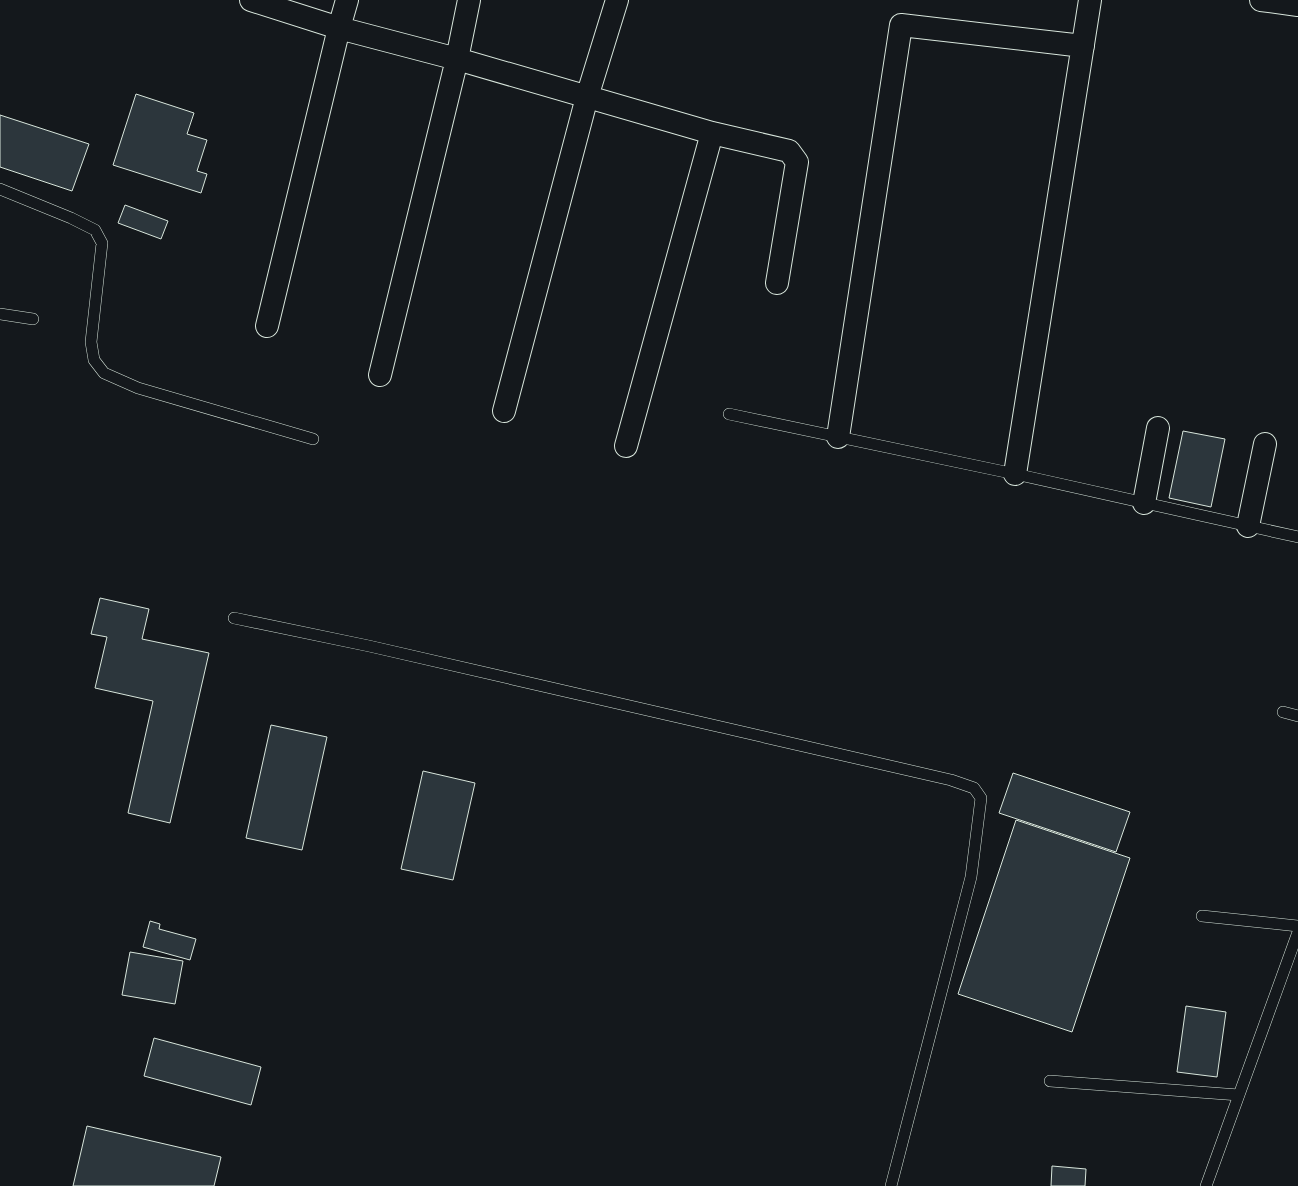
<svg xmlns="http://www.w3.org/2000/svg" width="1298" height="1186" viewBox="0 0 1298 1186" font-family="'Times New Roman',serif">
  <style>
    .building { fill: #2c363c; stroke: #d8e6dc }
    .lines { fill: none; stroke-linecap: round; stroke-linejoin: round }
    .lane-casing { stroke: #d8e6dc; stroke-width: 12 }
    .street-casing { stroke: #d8e6dc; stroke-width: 24 }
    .lane { stroke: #14181c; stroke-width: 11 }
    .street { stroke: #14181c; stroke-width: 22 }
  </style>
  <rect width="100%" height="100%" fill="#14181c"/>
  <path class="building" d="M 136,94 L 194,113 L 187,134 L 207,140 L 197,171 L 207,174 L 201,193 L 113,165 Z
    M 0,115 L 89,144 L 72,191 L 0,167 Z
    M 125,205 L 168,221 L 161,239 L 118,223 Z
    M 1183,431 L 1225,439 L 1211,507 L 1169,498 Z
    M 100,598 L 149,609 L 142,639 L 209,653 L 170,823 L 128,813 L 153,701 L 95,688 L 107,637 L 91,634 Z
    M 271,725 L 327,737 L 302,850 L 246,838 Z
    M 423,771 L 475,783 L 453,880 L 401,869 Z
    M 1013,773 L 1130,812 L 1116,852 L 999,813 Z
    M 1016,820 L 1130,858 L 1072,1032 L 958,994 Z
    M 150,921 L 160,924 L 159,929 L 196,939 L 190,960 L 143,947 Z
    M 130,952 L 183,961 L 175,1004 L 122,995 Z
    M 1186,1006 L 1226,1012 L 1217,1077 L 1177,1072 Z
    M 154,1038 L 261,1067 L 251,1105 L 144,1076 Z
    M 87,1126 L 221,1157 L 214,1186 L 73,1186 Z
    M 1052,1166 L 1086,1169 L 1085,1186 L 1051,1186 Z"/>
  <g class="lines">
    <g class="lane-casing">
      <path id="lane" d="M 0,189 L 71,218 L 95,230 L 102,243 L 91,342 L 94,360 L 104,373 L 138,388 L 313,439
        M 0,314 L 33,319
        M 729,414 L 1015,474 L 1298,537
        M 234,618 L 369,646 L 951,780 L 974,788 L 981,798 L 971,877 L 891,1186
        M 1283,712 L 1298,716
        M 1202,916 L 1298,926
        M 1050,1081 L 1239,1095
        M 1206,1186 L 1298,932"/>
    </g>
    <g class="street-casing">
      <path id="street" d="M 251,0 L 339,28 L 457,59 L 712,133 L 789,151 L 797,162 L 777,283
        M 1261,0 L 1298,5
        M 267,326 L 339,28 L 347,0
        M 380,375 L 457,59 L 469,0
        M 504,411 L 587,97 L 617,0
        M 838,437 L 901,25 L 1083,46
        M 626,446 L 712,133
        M 1015,474 L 1090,0
        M 1144,503 L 1158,428
        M 1248,526 L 1265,444"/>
    </g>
    <use href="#lane" class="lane"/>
    <use href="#street" class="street"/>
  </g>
</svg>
